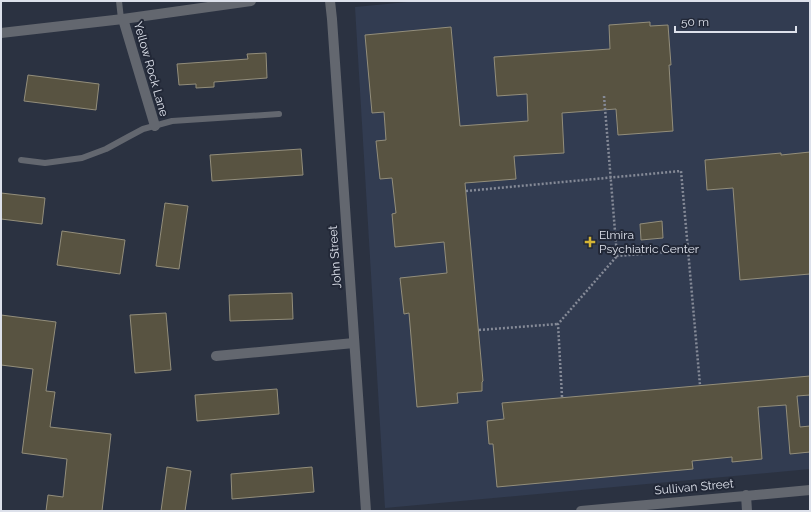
<svg xmlns="http://www.w3.org/2000/svg" width="811" height="512" viewBox="0 0 811 512" font-family="Raleway,sans-serif">
  <style>
    .built { fill: #323c51 }
    .building { fill: #585341; stroke: #938e7b }
    .lines { fill: none; stroke-linecap: round; stroke-linejoin: round }
    .path { stroke: #858a97; stroke-width: 2.5; stroke-dasharray: 2 2; stroke-linecap: butt }
    .lane { stroke: #63676f; stroke-width: 6 }
    .street { stroke: #63676f; stroke-width: 10 }
    .poi-dot { fill: #d5b535; stroke: #222837; stroke-width: 1.5 }
    .labels { text-anchor: middle; dominant-baseline: central; stroke-width: 4; stroke-linejoin: round; paint-order: stroke }
    .street-label { font-size: 12px; fill: #dde1eb; stroke: #222837 }
    .poi-label { font-size: 12px; fill: #dde1eb; stroke: #222837; text-anchor: start }
  </style>
  <rect width="100%" height="100%" fill="#2b3241"/>
  <path class="built" d="M 418,1 L 810,1 L 810,469 L 385,508 L 355,7 Z"/>
  <path class="building" d="M 650,22 L 650,26 L 668,25 L 671,65 L 669,65 L 673,131 L 618,135 L 616,109 L 562,113 L 564,153 L 514,156 L 516,179 L 465,183 L 483,381 L 482,382 L 482,391 L 457,393 L 458,403 L 417,407 L 409,313 L 404,314 L 400,278 L 447,273 L 444,242 L 395,247 L 392,214 L 396,213 L 392,178 L 380,179 L 376,141 L 386,140 L 384,112 L 372,113 L 365,35 L 451,27 L 460,126 L 528,121 L 527,94 L 497,96 L 494,57 L 610,49 L 609,25 Z
    M 266,53 L 267,78 L 214,82 L 214,87 L 196,88 L 196,84 L 179,85 L 177,64 L 248,59 L 247,54 Z
    M 28,75 L 99,84 L 96,110 L 24,101 Z
    M 301,149 L 303,175 L 212,181 L 210,155 Z
    M 810,152 L 810,274 L 740,280 L 733,188 L 707,190 L 705,160 L 781,153 L 781,155 Z
    M 1,193 L 45,198 L 42,224 L 1,219 Z
    M 165,203 L 188,206 L 179,269 L 156,266 Z
    M 662,221 L 663,238 L 641,240 L 640,224 Z
    M 62,231 L 125,240 L 120,274 L 57,265 Z
    M 292,293 L 293,319 L 230,321 L 229,295 Z
    M 166,313 L 171,370 L 135,373 L 130,315 Z
    M 1,315 L 56,322 L 46,391 L 55,392 L 50,427 L 111,434 L 102,511 L 46,511 L 48,495 L 63,497 L 67,459 L 22,453 L 33,369 L 1,365 Z
    M 810,376 L 810,395 L 797,396 L 800,427 L 810,426 L 810,452 L 790,454 L 786,405 L 758,407 L 762,459 L 732,462 L 732,457 L 692,461 L 693,469 L 497,487 L 493,444 L 489,444 L 487,421 L 504,419 L 502,403 Z
    M 277,389 L 279,414 L 197,421 L 195,395 Z
    M 167,467 L 191,471 L 185,511 L 161,511 Z
    M 312,467 L 314,492 L 232,499 L 231,474 Z"/>
  <g class="lines">
    <path class="path" d="M 604,96 L 617,256 L 689,250
      M 466,191 L 681,171 L 700,385
      M 479,330 L 558,324
      M 562,397 L 558,324 L 617,256"/>
    <path class="lane" d="M 119,1 L 121,19
      M 21,160 L 45,163 L 82,158 L 106,149 L 128,137 L 143,129 L 172,121 L 279,114"/>
    <path class="street" d="M 330,1 L 332,19 L 366,511
      M 123,19 L 155,126
      M 1,33 L 123,19 L 251,1
      M 216,356 L 354,343
      M 746,495 L 747,511
      M 581,511 L 810,490"/>
  </g>
  <path class="poi-dot" d="M588 236h4v4h4v4h-4v4h-4v-4h-4v-4h4z"/>
  <g class="labels">
    <g class="street-label">
      <text transform="translate(151 69) rotate(74)">Yellow Rock Lane</text>
      <text transform="translate(335 257) rotate(-94)">John Street</text>
      <text transform="translate(694 487) rotate(-5)">Sullivan Street</text>
    </g>
    <g class="poi-label">
      <text x="599" y="235">Elmira<tspan x="599" dy="14">Psychiatric Center</tspan></text>
    </g>
  </g>
  <rect width="811" height="512" fill="none" stroke="#dde1eb" stroke-width="4"/>
  <path d="M675 26v6h121v-6" fill="none" stroke="#dde1eb" stroke-width="2"/>
  <text x="681" y="26" font-size="12" fill="#dde1eb" stroke="#222837" stroke-width="3" paint-order="stroke">50 m</text>
</svg>
